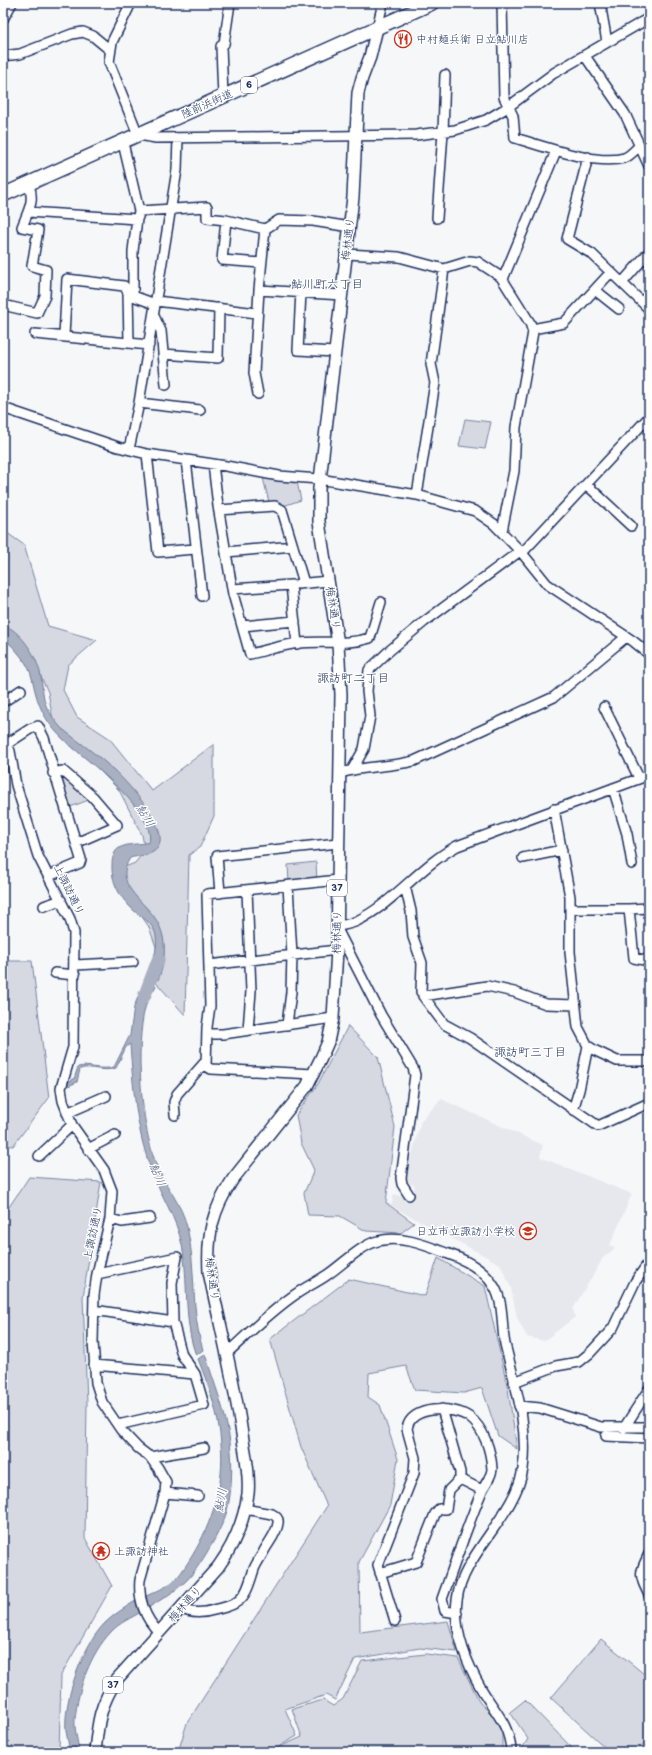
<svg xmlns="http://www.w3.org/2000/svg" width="652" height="1755" viewBox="0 0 652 1755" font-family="'Balsamiq Sans','Klee One',sans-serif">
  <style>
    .built { fill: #e6e8ee }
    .green { fill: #d6d9e2; stroke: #7884a0 }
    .water { fill: #a9b0c1; stroke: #707c99 }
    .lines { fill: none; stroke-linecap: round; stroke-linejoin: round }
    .river { stroke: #a9b0c1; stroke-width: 13 }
    .minor-casing { stroke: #1b2f5e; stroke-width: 12 }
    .major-casing { stroke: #1b2f5e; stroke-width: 14 }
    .highway-casing { stroke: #1b2f5e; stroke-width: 16 }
    .minor { stroke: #fff; stroke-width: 9 }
    .major { stroke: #fff; stroke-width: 11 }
    .highway { stroke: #fff; stroke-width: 13 }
    .labels { text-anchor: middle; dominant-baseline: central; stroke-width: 3; stroke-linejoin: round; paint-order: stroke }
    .shield { fill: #fff; stroke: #5f6d8e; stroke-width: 1 }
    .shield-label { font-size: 10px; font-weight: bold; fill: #1b2f5e }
    .poi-label { font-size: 11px; fill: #1b2f5e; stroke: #fff; text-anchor: start }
    .street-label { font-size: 11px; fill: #1b2f5e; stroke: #fff }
    .neighbourhood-label { font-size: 12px; fill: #1b2f5e; stroke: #fff }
    .water-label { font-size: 12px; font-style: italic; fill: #4d5c81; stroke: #fff }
  </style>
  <rect width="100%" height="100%" fill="#f6f7f9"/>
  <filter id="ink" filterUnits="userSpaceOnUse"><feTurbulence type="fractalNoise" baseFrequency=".025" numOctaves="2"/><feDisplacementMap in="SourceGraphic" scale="8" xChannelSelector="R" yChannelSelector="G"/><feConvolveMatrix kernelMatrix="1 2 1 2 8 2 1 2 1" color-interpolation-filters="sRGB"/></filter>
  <g filter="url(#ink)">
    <path class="built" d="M 441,1099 L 543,1145 L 540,1157 L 632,1194 L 610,1245 L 615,1248 L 603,1258 L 573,1309 L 575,1317 L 544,1341 L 527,1337 L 517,1318 L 511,1288 L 500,1264 L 391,1206 L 394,1194 L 411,1200 L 415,1186 L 405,1180 L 421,1121 Z"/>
    <path class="green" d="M 465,419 L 491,422 L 485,449 L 459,446 Z
      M 263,478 L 297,482 L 301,500 L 286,505 L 270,506 Z
      M 3,530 L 24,545 L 48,626 L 97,640 L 68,665 L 63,690 L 77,717 L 109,738 L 152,791 L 214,744 L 214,816 L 200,847 L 189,855 L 185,1015 L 153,979 L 157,964 L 156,947 L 149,927 L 136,908 L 120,869 L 135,863 L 145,850 L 142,835 L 119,790 L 92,763 L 66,742 L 53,720 L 48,692 L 32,657 L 3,624 Z
      M 63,771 L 94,798 L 65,809 L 53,773 Z
      M 316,862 L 317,881 L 289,883 L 288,865 Z
      M 3,961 L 32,961 L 49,1098 L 13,1146 L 3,1145 Z
      M 348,1026 L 378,1057 L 395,1127 L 386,1203 L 414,1223 L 401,1233 L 366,1231 L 340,1216 L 308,1215 L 304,1193 L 314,1170 L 301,1143 L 296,1115 L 318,1084 Z
      M 29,1177 L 101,1182 L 83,1297 L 87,1403 L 85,1538 L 112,1586 L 61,1675 L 59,1752 L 3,1752 L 3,1216 Z
      M 438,1258 L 485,1286 L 508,1389 L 517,1449 L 498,1436 L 482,1388 L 464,1393 L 415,1390 L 406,1366 L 369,1373 L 368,1397 L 380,1405 L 398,1459 L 390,1505 L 359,1562 L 360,1632 L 448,1621 L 457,1652 L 420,1648 L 355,1659 L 335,1700 L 326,1695 L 285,1709 L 297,1736 L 273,1750 L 302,1737 L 292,1709 L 323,1700 L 333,1706 L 343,1699 L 362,1661 L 426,1654 L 458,1658 L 480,1703 L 493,1716 L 502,1733 L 502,1752 L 178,1752 L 187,1723 L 327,1506 L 301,1447 L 270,1339 L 349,1279 L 425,1296 Z
      M 601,1639 L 649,1678 L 649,1737 L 637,1752 L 610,1752 L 551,1698 Z
      M 525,1700 L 576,1752 L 523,1752 L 523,1747 L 528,1739 L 510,1712 Z"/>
    <path class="water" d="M 3,624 C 21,632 35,653 40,672 C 43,684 42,697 47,708 C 51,715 56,722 61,728 C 79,742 98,755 115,771 C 127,783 179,836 153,852 C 147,856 136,856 130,858 C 113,884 143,900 155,918 C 168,937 166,961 158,980 L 149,971 C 154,959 159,945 155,932 C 152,924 145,919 138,914 C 123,902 111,885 112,865 C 112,858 114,850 121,847 C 130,843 140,845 149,842 C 157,812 85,759 64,740 C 49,726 40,711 35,691 C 33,683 32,675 28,667 C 22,656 12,646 3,637 Z
      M 146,977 L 156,986 C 152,993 147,1000 145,1008 C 135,1047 141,1123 155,1161 C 163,1184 182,1203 187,1227 C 197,1268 190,1310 203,1350 L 196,1355 C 183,1322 189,1280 182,1245 C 177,1219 160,1194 151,1169 C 136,1130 133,1086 130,1044 L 126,1047 L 116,1068 C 101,1073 92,1065 80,1069 L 77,1082 L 64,1088 L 64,1084 L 74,1079 L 78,1067 C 90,1064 98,1071 114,1067 L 130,1035 L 134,1007 Z
      M 205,1354 C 214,1383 226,1412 230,1442 C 233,1463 232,1491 227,1511 C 222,1529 200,1567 187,1580 C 176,1591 162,1599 148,1608 L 144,1597 C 155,1592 167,1587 176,1579 C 182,1572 187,1564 192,1556 C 212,1523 225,1484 221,1444 C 219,1414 209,1387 198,1359 Z
      M 137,1600 L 141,1612 C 131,1618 119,1623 111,1632 C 90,1654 78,1689 75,1719 C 74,1729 78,1741 79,1752 L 70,1752 C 69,1745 67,1738 66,1731 C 63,1700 83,1645 105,1623 C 114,1614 126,1607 137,1600 Z"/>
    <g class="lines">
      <path class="river" d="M 144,997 L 158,960"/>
      <g class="minor-casing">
        <path id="minor" d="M 131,3 L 112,42 L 109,62 L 135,127 L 139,135 L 156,138 L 416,135 L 455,130 L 486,120 L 508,107 L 554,73 L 649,18
          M 502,3 L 504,97 L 513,116 L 515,138 C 543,146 596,166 624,158 C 630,156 635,150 639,146
          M 600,3 L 607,42
          M 3,19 L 12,3
          M 377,28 L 383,3
          M 3,56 L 20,54 L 72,34 L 83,32 L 93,36 L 110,50
          M 585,56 L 625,114 L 649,166
          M 223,97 L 221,46 L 224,44 L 230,3
          M 123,143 L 139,211 L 138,217
          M 588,157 L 567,239 L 592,254 L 649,309
          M 139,211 L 207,207 L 207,218 L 226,220 L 265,229 L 259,290
          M 28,212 L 137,219 L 133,251 L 133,296 L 155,304
          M 437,218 L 443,132 L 445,75
          M 226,220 L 222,260 L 261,263
          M 265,229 L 279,220 L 313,221 L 350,227
          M 347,254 L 399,257 L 444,269 L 470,261 L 478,262 L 501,277 L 530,323 L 533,332 L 516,427 L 514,471 L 502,531
          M 503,279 L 556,151
          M 622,283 L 649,252
          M 595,290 L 619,309
          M 301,292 L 298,350 L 335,352
          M 156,301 L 257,313
          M 3,305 L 37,313 L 45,296 L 46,270 L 32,266 L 38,230 L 22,227 C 28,211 35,202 29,185
          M 154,316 L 161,331 L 166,385
          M 532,329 L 564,323 L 611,272
          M 35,334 L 149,345
          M 64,336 L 67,279 L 124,286 L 128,292 L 129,343
          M 163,354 L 218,358 L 219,308
          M 258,394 L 254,373 L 259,290 L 342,295
          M 139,403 L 200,410
          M 3,408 L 118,447 L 147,454 L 226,466 L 279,476 L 319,479 L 417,495 L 475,511 L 494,524 L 522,553 L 547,584 L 633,641 L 649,654
          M 129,449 L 139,403 L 177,170 L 178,138
          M 147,454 L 158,552 L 195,549
          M 186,460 L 202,596
          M 213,464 L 218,506 L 233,594 L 250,654 C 267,650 283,645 299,643 C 324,640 345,646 370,638 L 381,602
          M 587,485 L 631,526
          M 417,495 L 435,383 L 431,364 L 444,269
          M 219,510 L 275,506 L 282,510 L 304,583
          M 226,552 L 293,546
          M 522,553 L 649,417
          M 298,584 L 328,581
          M 232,589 L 291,585 L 297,644
          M 242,626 L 295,621
          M 3,702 L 21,690
          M 604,707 L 639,778
          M 3,738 L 10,751 L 16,785 L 38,856 L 70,919 L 74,933 L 73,1047 L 61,1088 L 63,1101 L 72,1125 L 104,1170 L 112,1191 L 110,1219 L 97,1274 L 94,1295 L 93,1342 L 96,1383 L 102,1402 L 121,1430 L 138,1448 L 150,1457 L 158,1468 L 166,1482 L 165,1493 L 140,1580 C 138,1599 145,1619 159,1632
          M 7,744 L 30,729 L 38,726 L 44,738 L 81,859 L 80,863 L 49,876
          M 352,770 L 364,749 L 370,716 L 367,691 L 369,670 L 389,651 L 424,622 L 520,551
          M 53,773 L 63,771 L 93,797 L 117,825 L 76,843
          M 340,773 C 364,766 390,767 414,761 L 554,697 L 626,637
          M 613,788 L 627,834 L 632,864
          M 554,809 L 570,897 L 570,952 L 578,1027 L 588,1046 L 596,1051 L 617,1061 L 649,1061
          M 523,858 L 562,850
          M 405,886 L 411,911 L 413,937 L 422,963 L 421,992
          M 247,890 L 251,991 L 248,1030
          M 220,893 L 217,856 L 338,843
          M 44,906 L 61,900
          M 570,909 L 629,909 L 634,958 L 649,961
          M 629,909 L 649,908
          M 75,965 L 133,962
          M 209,965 L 337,950
          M 55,973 L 75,975
          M 575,1005 L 546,1004 L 514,992 L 487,986 L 423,996 L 444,1024 L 470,1038 L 598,1126 L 649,1103
          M 287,1025 L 291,992 L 292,955 L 288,886
          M 207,1034 L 223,1034 L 333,1018
          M 314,1074 L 211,1069 L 206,1066 L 207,1027 L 210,1006 L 207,894 L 338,880
          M 573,1110 L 579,1090 L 588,1046
          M 67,1113 L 106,1096
          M 175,1115 L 174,1102 L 177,1094 L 206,1061
          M 88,1149 L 115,1135
          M 39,1156 L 72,1125
          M 409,1195 L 402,1184 L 401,1178 L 415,1075 L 413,1068 L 381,1015 L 336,927 C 343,925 351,924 357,921 C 395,902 420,866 457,846 L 649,775
          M 110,1219 L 122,1222 L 150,1218
          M 97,1274 L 177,1257 L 172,1283 L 173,1322
          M 94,1310 L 173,1322 L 182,1355 L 195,1374
          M 227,1353 C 249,1333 271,1311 296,1294 C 306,1287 317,1282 327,1275 C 342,1265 361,1245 378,1241 C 400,1235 425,1245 446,1253 C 464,1259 485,1270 495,1288 C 504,1304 501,1326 505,1344 C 515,1385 529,1427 523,1469 C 515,1516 462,1555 457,1600 C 453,1631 467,1664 482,1690 C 495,1712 510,1725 511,1752
          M 94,1365 L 195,1374 L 204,1405 L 118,1425
          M 514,1382 L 556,1366 L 579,1362 L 590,1353 L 613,1328 L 635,1282 L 649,1262
          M 519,1406 L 540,1408 L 601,1427 L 649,1427
          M 624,1428 L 649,1389
          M 606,1436 L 649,1438
          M 150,1457 L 204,1448
          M 460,1479 L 482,1490
          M 165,1493 L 198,1496
          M 649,1554 C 639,1575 639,1574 649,1595
          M 380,1573 L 416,1562 L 435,1514 L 439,1509 L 446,1509 L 449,1490 L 460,1479 L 460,1472 L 442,1409
          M 181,1608 C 191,1614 204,1613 214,1610 C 221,1608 229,1607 235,1603 C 247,1597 250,1581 254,1569 C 256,1564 260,1558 263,1553 C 267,1544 277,1534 278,1523 C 279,1518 276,1516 272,1514 L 245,1509
          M 395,1621 L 378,1565 L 414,1473 L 415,1458 L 407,1429 C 410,1405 454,1406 469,1417 C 484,1428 491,1451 492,1469 C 492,1476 485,1484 482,1491 C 467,1526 455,1563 442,1599 L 445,1611 L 457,1613"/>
      </g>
      <g class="major-casing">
        <path id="major" d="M 95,1752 C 98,1721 100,1705 117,1679 L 218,1567 C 234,1545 244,1521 248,1494 C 250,1474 245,1453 242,1434 C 234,1379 220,1326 209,1272 C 207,1234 212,1211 233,1179 L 307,1086 L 321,1058 L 328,1042 L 333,1018 L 337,950 L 341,694 L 338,644 L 319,522 L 319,489 L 353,197 L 358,93 L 362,78 L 370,57 L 377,28"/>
      </g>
      <g class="highway-casing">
        <path id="highway" d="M 3,195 L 432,3"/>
      </g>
      <use href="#minor" class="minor"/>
      <use href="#major" class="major"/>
      <use href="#highway" class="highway"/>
    </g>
  </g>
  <defs>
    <g id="restaurant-ring" transform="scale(0.9)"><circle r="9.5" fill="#fff" stroke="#c8321e" stroke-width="1.5"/><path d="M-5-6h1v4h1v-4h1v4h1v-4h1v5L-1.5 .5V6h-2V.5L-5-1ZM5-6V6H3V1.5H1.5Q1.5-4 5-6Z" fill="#c8321e"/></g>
    <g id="school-ring" transform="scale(0.9)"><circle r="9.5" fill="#fff" stroke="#c8321e" stroke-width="1.5"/><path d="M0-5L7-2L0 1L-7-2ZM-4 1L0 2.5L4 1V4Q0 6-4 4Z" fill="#c8321e"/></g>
    <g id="temple-ring" transform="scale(0.9)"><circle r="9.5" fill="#fff" stroke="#c8321e" stroke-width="1.5"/><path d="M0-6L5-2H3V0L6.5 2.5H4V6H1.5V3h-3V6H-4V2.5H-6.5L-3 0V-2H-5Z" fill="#c8321e"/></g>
  </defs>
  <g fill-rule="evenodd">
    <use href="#restaurant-ring" x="403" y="39"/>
    <use href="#school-ring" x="528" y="1231"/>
    <use href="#temple-ring" x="101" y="1551"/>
  </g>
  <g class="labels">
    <g class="shield">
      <rect x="241" y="77" width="16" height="16" rx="3"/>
      <rect x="327" y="880" width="20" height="16" rx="3"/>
      <rect x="103" y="1677" width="20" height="16" rx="3"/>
    </g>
    <g class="shield-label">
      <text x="249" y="85">6</text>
      <text x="337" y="888">37</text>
      <text x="113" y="1685">37</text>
    </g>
    <g class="poi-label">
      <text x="416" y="39">中村麺兵衛 日立鮎川店</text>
      <text x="515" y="1231" text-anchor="end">日立市立諏訪小学校</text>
      <text x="114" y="1551">上諏訪神社</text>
    </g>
    <g class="street-label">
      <text transform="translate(207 104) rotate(-24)">陸前浜街道</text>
      <text transform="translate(348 239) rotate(-83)">梅林通り</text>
      <text transform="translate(333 608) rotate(81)">梅林通り</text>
      <text transform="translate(69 890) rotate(64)">上諏訪通り</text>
      <text transform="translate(337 932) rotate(-89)">梅林通り</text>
      <text transform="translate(93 1233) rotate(-78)">上諏訪通り</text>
      <text transform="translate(212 1279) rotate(82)">梅林通り</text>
      <text transform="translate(185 1604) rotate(-48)">梅林通り</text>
    </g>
    <g class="neighbourhood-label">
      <text x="327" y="284">鮎川町六丁目</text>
      <text x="353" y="678">諏訪町二丁目</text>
      <text x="530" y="1052">諏訪町三丁目</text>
    </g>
    <g class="water-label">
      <text transform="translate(145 816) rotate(59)">鮎川</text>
      <text transform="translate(157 1175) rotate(68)">鮎川</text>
      <text transform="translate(221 1500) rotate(-81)">鮎川</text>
    </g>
  </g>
  <rect width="652" height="1755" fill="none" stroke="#fff" stroke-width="16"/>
  <rect x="8" y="8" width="636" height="1739" fill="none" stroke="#1b2f5e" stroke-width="1.5" filter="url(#ink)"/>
</svg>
